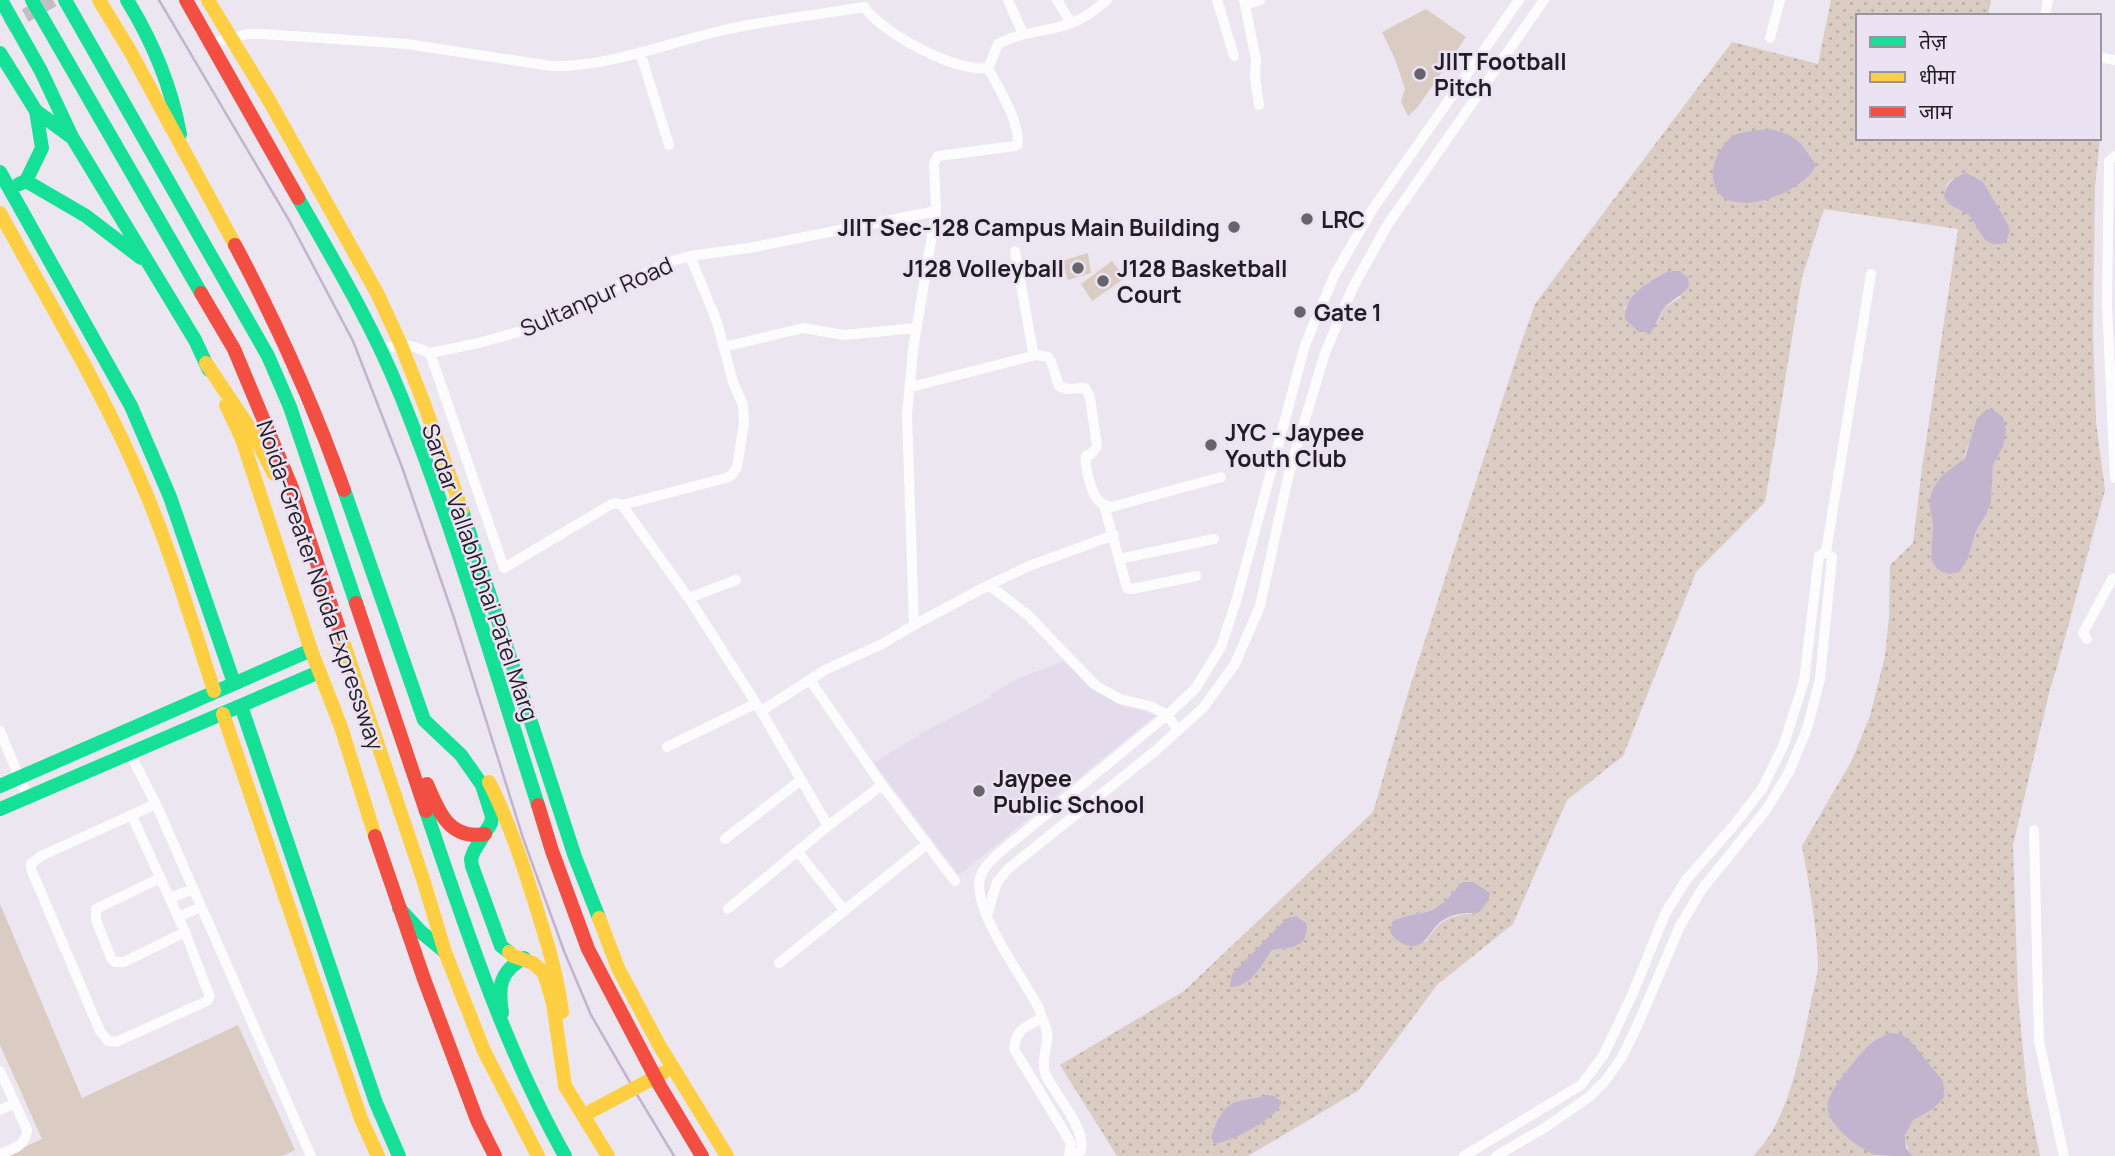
<svg xmlns="http://www.w3.org/2000/svg" width="2115" height="1156" viewBox="0 0 2115 1156" font-family="Manrope,'Noto Sans Devanagari',sans-serif">
  <style>
    .built { fill: #e4dbec }
    .grass { fill: url(#grass-dots); fill-rule: evenodd }
    .green { fill: #daccc2 }
    .water { fill: #c2b3cf }
    .lines { fill: none; stroke-linecap: round; stroke-linejoin: round }
    .stream { stroke: #c2b3cf; stroke-width: 2.5 }
    .secondary-tunnel { stroke: #c2bec6; stroke-width: 14; stroke-dasharray: 14 7; stroke-linecap: butt }
    .street { stroke: #fcfbfd; stroke-width: 10 }
    .fast { stroke: #16e098; stroke-width: 14 }
    .slow { stroke: #ffcf43; stroke-width: 14 }
    .jam { stroke: #f24e42; stroke-width: 14 }
    .poi-dot { fill: #67636a; stroke: #ebe2f3; stroke-width: 2.5 }
    .labels { text-anchor: middle; dominant-baseline: central; stroke-width: 5; stroke-linejoin: round; paint-order: stroke }
    .poi-label { font-size: 23px; font-weight: bold; fill: #201d23; stroke: #ebe2f3; text-anchor: start }
    .street-label { font-size: 23px; fill: #201d23; stroke: #ebe2f3 }
  </style>
  <defs>
    <pattern id="grass-dots" width="8" height="8" patternUnits="userSpaceOnUse" patternTransform="scale(1.75)"><rect width="8" height="8" fill="#daccc2"/><path d="M2 2h.1M6 6h.1" fill="none" stroke="#bbafa6" stroke-width="1.8" stroke-linecap="round"/></pattern>
  </defs>
  <rect width="100%" height="100%" fill="#ebe6ef"/>
  <path class="built" d="M 1064,661 L 1088,686 L 1122,706 L 1152,713 L 1155,716 L 959,875 L 874,763 L 927,730 L 991,697 L 990,695 L 1015,680 Z"/>
  <path class="grass" d="M 1831,0 L 1991,0 L 1988,16 L 1858,16 L 1858,138 L 2099,138 L 2099,118 L 2102,119 L 2095,186 L 2093,334 L 2096,422 L 2105,490 L 2057,667 L 2050,689 L 2013,845 L 2018,997 L 2027,1092 L 2040,1156 L 1913,1156 C 1904,1146 1902,1131 1913,1120 C 1918,1115 1927,1112 1933,1109 L 1871,1043 L 1855,1063 L 1852,1141 L 1876,1156 L 1753,1156 C 1789,1121 1800,1054 1810,1007 C 1812,993 1818,978 1818,964 C 1817,926 1809,884 1802,846 L 1852,760 L 1870,716 L 1885,656 L 1889,617 L 1890,565 L 1913,543 L 1922,468 L 1958,229 L 1824,209 L 1802,277 L 1765,502 L 1696,572 L 1623,756 L 1567,800 L 1513,924 L 1437,985 L 1359,1090 L 1248,1156 L 1117,1156 L 1060,1065 L 1184,991 L 1373,812 L 1408,693 L 1519,349 L 1535,304 L 1732,42 L 1818,64 ZM 1952,179 L 1983,182 L 2004,217 L 1992,244 L 1984,239 L 1969,215 L 1944,197 L 1947,184 ZM 1650,281 L 1681,297 L 1664,308 L 1656,325 L 1624,309 L 1635,294 ZM 1969,443 L 2003,447 L 1993,465 L 1991,503 L 1987,513 L 1976,531 L 1968,558 L 1931,558 L 1933,525 L 1957,466 L 1964,458 ZM 1462,882 L 1478,913 C 1449,915 1442,918 1425,942 L 1390,932 L 1392,922 C 1404,915 1413,915 1426,912 C 1441,908 1452,894 1462,882 ZM 1287,918 L 1290,948 L 1272,950 L 1252,979 Z"/>
  <path class="green" d="M 1426,9 L 1466,37 L 1417,108 L 1408,116 L 1401,102 L 1405,89 L 1395,59 L 1382,32 Z
    M 1088,253 L 1091,273 L 1068,280 L 1062,261 Z
    M 1112,261 L 1125,278 L 1092,301 L 1081,284 Z
    M 0,904 L 82,1098 L 238,1025 L 295,1150 L 282,1156 L 5,1156 L 42,1139 L 0,1045 Z"/>
  <path class="water" d="M 1767,129 C 1798,134 1799,141 1816,165 C 1811,177 1800,183 1789,190 C 1772,199 1751,206 1731,201 C 1701,192 1713,147 1735,135 C 1744,131 1757,131 1767,129 Z
    M 1966,173 L 1983,182 L 2004,217 L 2010,230 L 2007,239 L 2002,244 L 1992,244 L 1984,239 L 1969,215 L 1949,204 L 1944,197 C 1947,182 1952,179 1966,173 Z
    M 1669,271 L 1680,271 L 1688,278 L 1689,286 C 1682,295 1674,299 1666,306 C 1659,313 1657,325 1651,332 L 1639,332 L 1625,319 C 1623,295 1650,281 1669,271 Z
    M 1987,409 L 1993,410 L 2003,417 L 2006,431 L 2003,447 L 1993,465 L 1991,503 L 1987,513 L 1976,531 L 1968,558 L 1959,572 L 1949,574 L 1937,569 L 1931,558 L 1933,525 L 1929,502 L 1933,489 L 1942,476 L 1965,458 L 1977,418 Z
    M 1462,882 L 1473,882 L 1490,893 L 1488,901 L 1478,913 C 1467,913 1455,913 1445,919 C 1429,927 1425,956 1402,943 C 1396,940 1394,938 1390,932 L 1392,922 C 1404,915 1414,915 1426,912 C 1441,908 1452,894 1462,882 Z
    M 1296,916 L 1306,923 C 1310,948 1290,948 1272,950 C 1261,966 1251,987 1230,987 L 1232,974 L 1287,918 Z
    M 1889,1033 L 1901,1034 L 1912,1043 L 1943,1081 L 1944,1097 L 1933,1109 L 1913,1120 L 1905,1135 L 1906,1148 L 1913,1156 C 1903,1156 1884,1156 1875,1155 C 1858,1147 1823,1124 1828,1101 C 1831,1088 1860,1054 1870,1044 C 1875,1040 1883,1037 1889,1033 Z
    M 1266,1095 L 1274,1096 L 1282,1102 C 1275,1120 1232,1141 1214,1144 L 1211,1137 C 1215,1126 1221,1109 1233,1103 C 1243,1099 1256,1099 1266,1095 Z"/>
  <g class="lines">
    <path class="stream" d="M 159,0 L 290,222 L 353,341 L 402,467 L 454,618 L 523,838 L 564,951 L 591,1015 L 631,1084
      M 636,1093 L 674,1156"/>
    <path class="secondary-tunnel" d="M 7,26 L 53,0"/>
    <path class="street" d="M 1008,0 L 1023,34
      M 1057,0 L 1071,23
      M 1217,0 L 1234,56
      M 1244,0 L 1256,60 L 1255,77 L 1259,105
      M 1245,5 L 1260,0
      M 864,7 C 884,34 954,72 988,68 L 998,44 C 1020,32 1045,32 1069,24 C 1084,19 1095,10 1107,0
      M 2045,16 L 2048,0
      M 1770,38 L 1780,0
      M 210,43 L 248,34 L 263,34 L 407,44 L 551,66 C 609,67 664,44 720,31 C 767,20 817,15 864,7
      M 640,52 L 669,145
      M 2099,57 L 2115,60
      M 2115,156 L 2109,161 L 2107,304 L 2115,478
      M 1015,251 L 1033,352 L 1036,355 L 1048,357 L 1051,361 L 1059,386 L 1067,389 L 1085,388 L 1090,397 L 1097,447 L 1091,454 L 1086,456 C 1084,466 1092,496 1100,502 C 1104,505 1107,506 1111,507 L 1221,477
      M 724,347 L 803,328 L 844,335 L 917,328
      M 380,349 L 401,345 L 415,347 L 430,353 L 479,343 L 532,328 L 621,284 L 675,260 L 690,256 L 749,248 L 936,211
      M 430,353 L 504,568 L 610,505 L 616,503 L 622,505 L 690,600 L 761,711 L 825,670 L 882,644 L 914,625 L 907,414 L 913,350 L 936,211 L 934,163 L 938,156 L 1015,146 L 1018,144 C 1019,120 999,89 988,68
      M 911,387 L 1036,355
      M 622,505 L 726,478 L 732,475 L 737,467 L 744,423 L 743,405 L 733,382 L 717,322 L 690,256
      M 1104,505 L 1127,588 L 1132,589 L 1196,576
      M 1826,552 L 1871,274
      M 1119,559 L 1214,539
      M 989,585 L 1029,566 L 1114,535
      M 689,598 L 736,580
      M 914,625 L 989,585 L 1029,616 L 1095,685 L 1120,699 L 1150,706 L 1167,715 L 1178,730
      M 2087,639 L 2083,633 L 2112,579 L 2115,578
      M 810,680 L 882,785 L 955,881
      M 761,711 L 828,826 L 882,785
      M 0,731 L 28,798
      M 667,747 L 755,704
      M 130,754 L 156,804 L 311,1156
      M 132,816 L 185,932 L 210,997 L 207,1001 L 116,1042 L 108,1041 L 100,1031 L 31,869 L 31,864 L 41,856 L 156,804
      M 2034,830 L 2039,1041 L 2064,1156
      M 725,839 L 801,780
      M 798,852 L 844,910
      M 160,878 L 96,909 L 96,920 L 111,958 L 115,962 L 124,962 L 185,932
      M 170,898 L 193,889
      M 728,909 L 828,826
      M 987,915 L 997,882 L 1009,868 L 1154,752 L 1203,708 L 1235,664 L 1260,606 L 1289,473 L 1325,353 L 1352,289 L 1388,224 L 1544,0
      M 178,917 L 201,907
      M 779,963 L 927,844
      M 1042,1018 C 1025,1027 1016,1029 1014,1049 L 1071,1143 L 1069,1156
      M 0,1071 L 27,1130 C 26,1146 13,1149 0,1154
      M 0,1110 L 15,1103
      M 1073,1156 L 1081,1151 C 1087,1128 1055,1096 1046,1075 C 1039,1059 1051,1043 1046,1028 C 1043,1020 1040,1010 1036,1003 C 1021,975 972,909 980,878 C 983,867 992,860 999,853 L 1167,715 L 1195,689 L 1221,647 L 1237,598 L 1305,345 L 1335,274 L 1372,210 L 1519,0
      M 1464,1156 L 1581,1085 L 1603,1056 L 1633,993 L 1665,914 L 1686,880 L 1735,824 L 1762,789 L 1784,744 L 1804,681 L 1819,556 L 1826,552 L 1832,557 L 1820,679 L 1807,729 L 1789,772 L 1766,810 L 1702,889 L 1680,926 L 1638,1024 L 1622,1057 L 1606,1080 L 1589,1097 L 1546,1127 L 1496,1156"/>
    <path class="fast" d="M 1,0 L 41,71 L 72,137 L 195,340 L 209,370
      M 32,0 L 201,293
      M 65,0 L 268,356 L 290,407 L 356,603
      M 127,0 C 153,42 171,85 180,134
      M 0,53 L 36,111 L 70,136
      M 0,172 L 131,406 L 170,497 L 234,683
      M 26,181 L 86,216 L 141,258
      M 19,184 L 26,181 L 42,148 L 36,111
      M 298,198 C 335,263 374,328 401,396 C 455,530 494,668 538,805
      M 344,490 L 424,720 L 461,755 L 482,785 L 492,816 L 491,823 L 474,851 L 471,859 L 472,866 L 501,946 L 509,952
      M 462,510 L 575,857 L 599,918
      M 241,706 L 376,1103 L 399,1156
      M 0,786 L 311,650
      M 0,809 L 319,672
      M 426,811 C 466,929 504,1047 565,1156
      M 399,908 L 421,932 L 444,951
      M 502,1013 C 498,987 499,972 524,958"/>
    <path class="slow" d="M 99,0 L 130,51 L 235,245
      M 208,0 L 267,97 L 377,293 L 401,345 L 423,401 L 462,510
      M 0,213 C 49,303 103,391 143,486 C 171,552 192,622 214,691
      M 206,363 L 253,433 L 274,474
      M 226,405 L 242,439 L 311,650 L 341,727 L 375,836
      M 342,638 L 423,879 L 445,952 L 484,1051 L 538,1156
      M 223,714 L 361,1119 L 378,1156
      M 489,782 C 508,819 521,858 533,897 C 545,935 557,972 562,1012
      M 599,918 L 618,968 L 659,1045 L 727,1156
      M 509,952 L 513,956 L 533,963 L 544,973 L 553,1003 L 565,1086 L 608,1156
      M 584,1115 L 663,1073"/>
    <path class="jam" d="M 186,0 L 298,198
      M 235,245 C 277,324 314,406 344,490
      M 201,293 L 234,349 L 292,488 L 342,638
      M 356,603 L 426,811
      M 427,784 C 439,812 449,840 485,834
      M 538,805 L 552,851 L 588,949 L 660,1086 L 702,1156
      M 375,836 L 424,979 L 477,1120 L 495,1156"/>
  </g>
  <g class="poi-dot">
    <circle cx="1420" cy="74" r="7"/>
    <circle cx="1307" cy="219" r="7"/>
    <circle cx="1234" cy="227" r="7"/>
    <circle cx="1078" cy="268" r="7"/>
    <circle cx="1103" cy="281" r="7"/>
    <circle cx="1300" cy="312" r="7"/>
    <circle cx="1211" cy="445" r="7"/>
    <circle cx="979" cy="791" r="7"/>
  </g>
  <g class="labels">
    <g class="poi-label">
      <text x="1434" y="61">JIIT Football<tspan x="1434" dy="26">Pitch</tspan></text>
      <text x="1321" y="219">LRC</text>
      <text x="1220" y="227" text-anchor="end">JIIT Sec-128 Campus Main Building</text>
      <text x="1064" y="268" text-anchor="end">J128 Volleyball</text>
      <text x="1117" y="268">J128 Basketball<tspan x="1117" dy="26">Court</tspan></text>
      <text x="1314" y="312">Gate 1</text>
      <text x="1225" y="432">JYC - Jaypee<tspan x="1225" dy="26">Youth Club</tspan></text>
      <text x="993" y="778">Jaypee<tspan x="993" dy="26">Public School</tspan></text>
    </g>
    <g class="street-label">
      <text transform="translate(596 296) rotate(-24)">Sultanpur Road</text>
      <text transform="translate(481 572) rotate(71)">Sardar Vallabhbhai Patel Marg</text>
      <text transform="translate(321 585) rotate(71)">Noida-Greater Noida Expressway</text>
    </g>
  </g>
  <rect x="1856" y="14" width="245" height="126" fill="#ebe2f3" stroke="#9a93a0" stroke-width="2"/>
  <rect x="1870" y="37" width="35" height="10" fill="#16e098" stroke="#9a93a0" stroke-width="2"/>
  <text x="1919" y="49" font-size="21" fill="#201d23">तेज़</text>
  <rect x="1870" y="72" width="35" height="10" fill="#ffcf43" stroke="#9a93a0" stroke-width="2"/>
  <text x="1919" y="84" font-size="21" fill="#201d23">धीमा</text>
  <rect x="1870" y="107" width="35" height="10" fill="#f24e42" stroke="#9a93a0" stroke-width="2"/>
  <text x="1919" y="119" font-size="21" fill="#201d23">जाम</text>
</svg>
